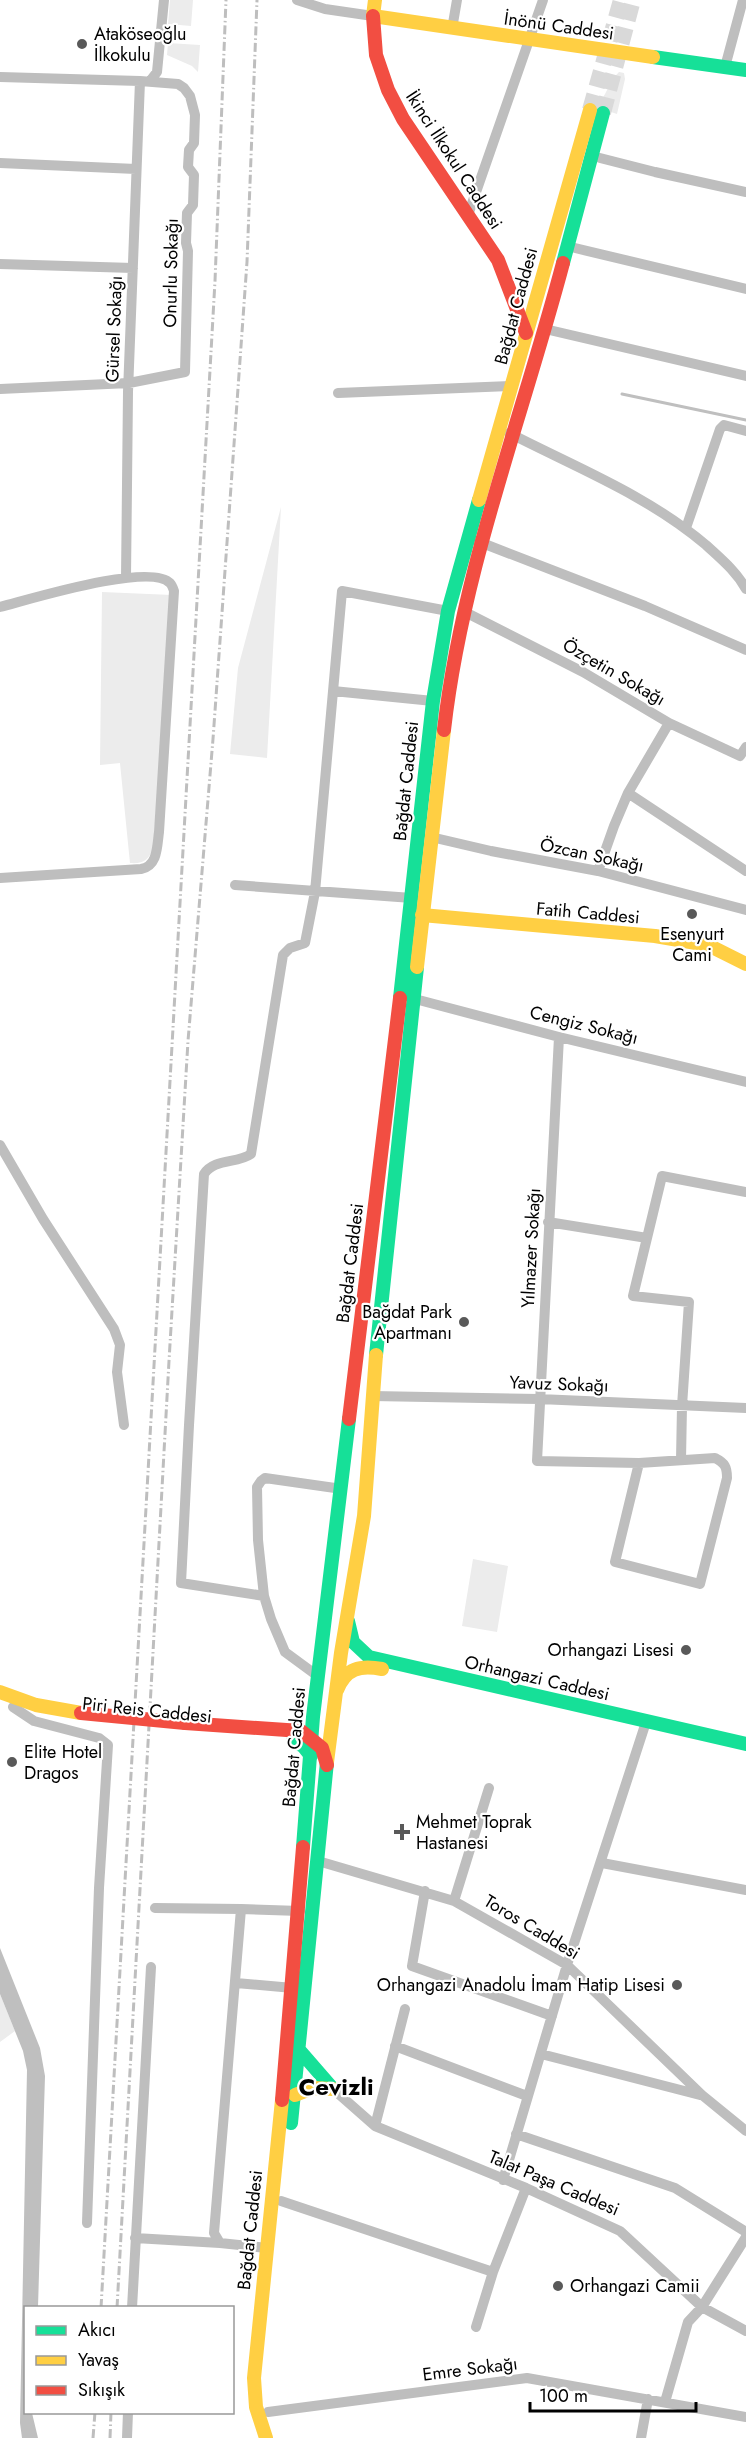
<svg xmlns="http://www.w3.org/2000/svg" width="746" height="2438" viewBox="0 0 746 2438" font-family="Jost,sans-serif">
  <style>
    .green { fill: #ececec }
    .water { fill: #bfbfbf }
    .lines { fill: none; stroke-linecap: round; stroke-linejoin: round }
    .stream { stroke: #bfbfbf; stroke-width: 3 }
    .primary-tunnel { stroke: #d9d9d9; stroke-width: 16; stroke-dasharray: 16 8; stroke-linecap: butt }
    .street { stroke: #bebebe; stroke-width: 10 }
    .fast { stroke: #16e098; stroke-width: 14 }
    .slow { stroke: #ffcf43; stroke-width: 14 }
    .jam { stroke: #f24e42; stroke-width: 14 }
    .rail { stroke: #bebebe; stroke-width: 3; stroke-dasharray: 9 3 1.5 3; stroke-linecap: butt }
    .jam-bridge { stroke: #f24e42; stroke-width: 14 }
    .poi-dot { fill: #595959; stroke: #fff; stroke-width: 2 }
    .labels { text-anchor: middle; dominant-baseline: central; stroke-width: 4.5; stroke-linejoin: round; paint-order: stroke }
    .street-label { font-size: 18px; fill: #000; stroke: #fff }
    .poi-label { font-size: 18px; fill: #000; stroke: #fff; text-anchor: start }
    .district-label { font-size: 24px; font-weight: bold; fill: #000; stroke: #fff }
  </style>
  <rect width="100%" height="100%" fill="#fff"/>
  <path class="green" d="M 170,0 L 193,0 L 191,26 L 168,24 Z
    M 168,43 L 200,45 L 198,72 L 192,66 L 167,55 Z
    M 619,72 L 624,73 L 625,79 L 617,114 L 596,107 C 606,97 609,81 619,72 Z
    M 281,507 L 267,758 L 230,754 L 238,668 Z
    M 102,592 L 172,595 L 153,849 C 148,860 144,864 130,863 L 120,763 L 100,765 Z
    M 473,1559 L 508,1566 L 497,1632 L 462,1626 Z
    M 0,1994 L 15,2031 L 0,2042 Z"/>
  <path class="water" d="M 0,1948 L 40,2048 L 45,2076 L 38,2307 L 26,2308 L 26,2412 L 32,2413 L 38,2438 L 22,2438 L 20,2423 L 27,2070 L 23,2051 L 0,1994 Z"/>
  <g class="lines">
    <path class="stream" d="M 622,394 L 746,420"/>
    <path class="primary-tunnel" d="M 590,110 L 621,0
      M 603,113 L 633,0"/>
    <path class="street" d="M 297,0 L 325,9 L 373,16
      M 452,29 L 457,0
      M 725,67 L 743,0
      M 0,77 L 140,81 L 178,84 L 184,88 L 190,96 L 195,115 L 194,143 L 189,150 L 188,167 L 194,175 L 193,205 L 187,213 L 186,243 L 188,251 L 185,372 L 129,383 L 0,389
      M 150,81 L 157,72 L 164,0
      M 600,158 L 655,172 L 746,192
      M 0,163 L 136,169
      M 468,215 L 543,0
      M 575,248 L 746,289
      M 0,264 L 133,268
      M 545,329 L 746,376
      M 338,393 L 513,386
      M 509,433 C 577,468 647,495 706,545 C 721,559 736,571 746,589
      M 686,528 L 720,429 L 724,425 L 746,431
      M 477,541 L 645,606 L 746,650
      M 126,578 L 128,392 L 140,81
      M 0,607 C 28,600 150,562 170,583 C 172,585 173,588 174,591 L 159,832 C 157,846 158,866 141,869 L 0,878
      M 463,611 L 583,672 L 669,723 L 740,756 L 746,747
      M 333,691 L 433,701
      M 628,793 L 746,871
      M 431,837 L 491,851 L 598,871 L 746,910
      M 598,871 L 614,826 L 628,793 L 669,723
      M 235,885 L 412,898
      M 415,999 L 559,1037 L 746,1082
      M 559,1037 L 537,1461 L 639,1463 L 715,1458 C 725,1463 727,1467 727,1478 L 700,1584 L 615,1562 L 639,1463
      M 0,1145 L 43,1219 L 114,1329 L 120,1345 L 117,1372 L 124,1425
      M 548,1222 L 647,1238 L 633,1296 L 689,1302 L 682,1406 L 681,1460
      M 647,1238 L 662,1176 L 746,1192
      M 372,1396 L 539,1399 L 746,1408
      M 264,1596 L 181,1583 L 189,1425 L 204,1174 C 215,1158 237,1164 251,1154 L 283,955 L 290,948 L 305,943 L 315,892 L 342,591 L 448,611
      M 319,1677 L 285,1652 L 271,1619 L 264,1596 L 258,1540 L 257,1487 L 261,1481 L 265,1478 L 342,1489
      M 13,1707 L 34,1721 L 99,1738 L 108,1745 L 99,1888 L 87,2223
      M 318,1861 L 454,1901 L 567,1965 L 702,2095 L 746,2131
      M 602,1863 L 746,1890
      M 425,1891 L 412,1966 L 552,2016
      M 454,1901 L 489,1788
      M 155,1908 L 241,1909
      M 236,1983 L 293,1988
      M 395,2046 L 527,2096
      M 541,2054 L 700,2095
      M 333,2089 L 375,2126 L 526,2188 L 620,2231 L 702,2307 L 746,2331
      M 375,2126 L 405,2009
      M 516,2134 L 675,2188 L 746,2232
      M 503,2180 L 567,1965 L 646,1722
      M 281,2201 L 493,2272
      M 135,2238 L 220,2243
      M 267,2248 L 220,2243 L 214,2233 L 241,1909 L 300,1911
      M 132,2308 L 151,1967
      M 476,2327 L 493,2272 L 526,2188
      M 665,2402 L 688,2322 L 702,2307 L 746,2237
      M 268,2412 L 527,2378 L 746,2417
      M 127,2438 L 128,2412
      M 641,2438 L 648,2399"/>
    <path class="fast" d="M 653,57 L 746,70
      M 563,263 L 603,113
      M 400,998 L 433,701 L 448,611 L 479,500
      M 376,1355 L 417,967
      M 348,1621 L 353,1642 L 369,1657 L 746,1744
      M 293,1741 L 303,1746 L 311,1756
      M 303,1847 L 313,1717 L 349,1419
      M 300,2051 L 333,2089
      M 291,2123 L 327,1762"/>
    <path class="slow" d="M 375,0 L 373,16 L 653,57
      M 479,500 L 590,110
      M 422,915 L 655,936 L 708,945 L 746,964
      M 417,967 L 444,730
      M 337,1690 C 346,1668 360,1665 382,1669
      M 0,1692 L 36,1705 L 81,1713
      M 327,1762 L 341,1653 L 364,1516 L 376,1355
      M 295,2095 L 313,2088 L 333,2089
      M 266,2438 L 256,2407 L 254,2378 L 282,2100"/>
    <path class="jam" d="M 373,16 L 376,55 L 388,90 L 403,119 L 498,260 L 526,333
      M 444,730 C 462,571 522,418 563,263
      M 349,1419 L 400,998
      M 185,1723 L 301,1731 L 322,1748 L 327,1765
      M 282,2100 L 303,1847"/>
    <path class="rail" d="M 101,2308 L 215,281 L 226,0
      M 117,2308 L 169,1361 L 188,1041 L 213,739 L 247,262 L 257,0
      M 93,2438 L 95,2412
      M 110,2438 L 111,2412"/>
    <path class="jam-bridge" d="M 81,1713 L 185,1723"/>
  </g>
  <g class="poi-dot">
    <circle cx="82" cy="44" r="6"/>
    <circle cx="692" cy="914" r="6"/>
    <circle cx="464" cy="1322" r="6"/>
    <circle cx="686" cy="1650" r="6"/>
    <circle cx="12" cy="1762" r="6"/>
    <path d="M399 1823h6v6h6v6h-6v6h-6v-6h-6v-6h6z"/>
    <circle cx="677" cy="1985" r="6"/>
    <circle cx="558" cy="2286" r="6"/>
  </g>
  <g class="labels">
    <g class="street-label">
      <text transform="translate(559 26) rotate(8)">İnönü Caddesi</text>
      <text transform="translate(454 160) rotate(57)">İkinci İlkokul Caddesi</text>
      <text transform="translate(171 273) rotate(-89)">Onurlu Sokağı</text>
      <text transform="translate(516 306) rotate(-75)">Bağdat Caddesi</text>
      <text transform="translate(114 329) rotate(-88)">Gürsel Sokağı</text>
      <text transform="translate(614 672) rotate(30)">Özçetin Sokağı</text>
      <text transform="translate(406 781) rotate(-84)">Bağdat Caddesi</text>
      <text transform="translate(592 855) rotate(12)">Özcan Sokağı</text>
      <text transform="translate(588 913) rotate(5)">Fatih Caddesi</text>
      <text transform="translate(584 1025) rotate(14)">Cengiz Sokağı</text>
      <text transform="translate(531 1248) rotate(-87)">Yılmazer Sokağı</text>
      <text transform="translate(350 1263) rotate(-83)">Bağdat Caddesi</text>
      <text transform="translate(559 1384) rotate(2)">Yavuz Sokağı</text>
      <text transform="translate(537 1678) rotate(13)">Orhangazi Caddesi</text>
      <text transform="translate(147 1710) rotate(6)">Piri Reis Caddesi</text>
      <text transform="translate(294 1747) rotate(-85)">Bağdat Caddesi</text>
      <text transform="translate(532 1927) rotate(31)">Toros Caddesi</text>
      <text transform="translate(554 2183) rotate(23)">Talat Paşa Caddesi</text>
      <text transform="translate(250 2230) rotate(-84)">Bağdat Caddesi</text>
      <text transform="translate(470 2369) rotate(-7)">Emre Sokağı</text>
    </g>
    <g class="poi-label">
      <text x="94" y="34">Ataköseoğlu<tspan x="94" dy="21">İlkokulu</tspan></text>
      <text x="692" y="934" text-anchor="middle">Esenyurt<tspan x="692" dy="21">Cami</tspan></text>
      <text x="452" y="1312" text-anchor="end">Bağdat Park<tspan x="452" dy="21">Apartmanı</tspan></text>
      <text x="674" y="1650" text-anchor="end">Orhangazi Lisesi</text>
      <text x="24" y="1752">Elite Hotel<tspan x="24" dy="21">Dragos</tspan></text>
      <text x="416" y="1822">Mehmet Toprak<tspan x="416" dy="21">Hastanesi</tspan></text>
      <text x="665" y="1985" text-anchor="end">Orhangazi Anadolu İmam Hatip Lisesi</text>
      <text x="570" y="2286">Orhangazi Camii</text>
    </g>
    <g class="district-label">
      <text x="336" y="2086">Cevizli</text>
    </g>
  </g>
  <rect x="24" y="2306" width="210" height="108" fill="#ffffff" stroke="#999999" stroke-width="1.5"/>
  <rect x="36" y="2326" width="30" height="9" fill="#16e098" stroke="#999999" stroke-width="1.5"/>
  <text x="78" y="2336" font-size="18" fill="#000000">Akıcı</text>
  <rect x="36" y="2356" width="30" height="9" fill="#ffcf43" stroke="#999999" stroke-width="1.5"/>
  <text x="78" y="2366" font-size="18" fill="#000000">Yavaş</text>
  <rect x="36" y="2386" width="30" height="9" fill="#f24e42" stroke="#999999" stroke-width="1.5"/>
  <text x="78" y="2396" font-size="18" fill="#000000">Sıkışık</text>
  <path d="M530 2402v9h166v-9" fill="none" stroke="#000000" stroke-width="3"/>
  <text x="539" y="2402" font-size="18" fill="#000000" stroke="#ffffff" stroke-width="4.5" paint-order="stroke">100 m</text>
</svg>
